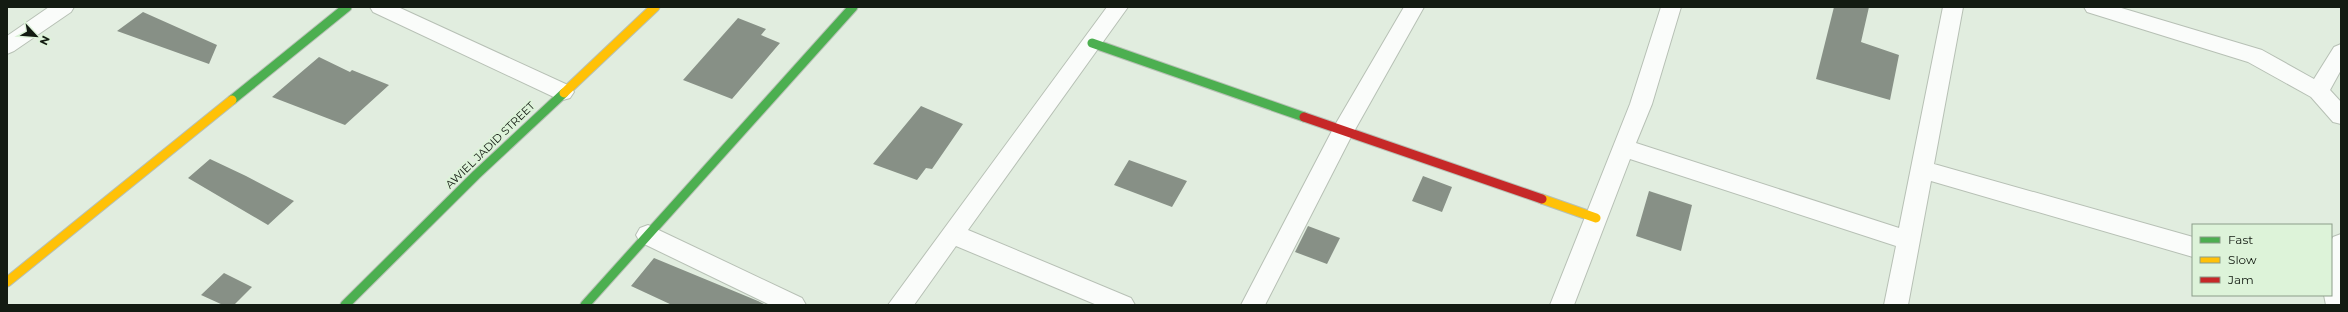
<svg xmlns="http://www.w3.org/2000/svg" width="2348" height="312" viewBox="0 0 2348 312" font-family="Montserrat,sans-serif">
  <style>
    .building { fill: #879086 }
    .lines { fill: none; stroke-linecap: round; stroke-linejoin: round }
    .street-casing { stroke: #b7c0b5; stroke-width: 2 }
    .fast-casing { stroke: #b7c0b5; stroke-width: 11 }
    .slow-casing { stroke: #b7c0b5; stroke-width: 11 }
    .jam-casing { stroke: #b7c0b5; stroke-width: 11 }
    .street { fill: #fafcfa; fill-rule: evenodd }
    .fast { stroke: #4caf50; stroke-width: 9 }
    .slow { stroke: #ffc107; stroke-width: 9 }
    .jam { stroke: #c62828; stroke-width: 9 }
    .labels { text-anchor: middle; dominant-baseline: central; stroke-width: 4; stroke-linejoin: round; paint-order: stroke }
    .street-label { font-size: 11px; fill: #131b12; stroke: #ddf3d9 }
  </style>
  <rect width="100%" height="100%" fill="#e1eddf"/>
  <path class="building" d="M 1834,7 L 1869,7 L 1861,42 L 1899,55 L 1890,100 L 1816,79 Z
    M 143,12 L 217,45 L 209,64 L 117,31 Z
    M 738,18 L 766,29 L 761,35 L 780,43 L 732,99 L 683,80 Z
    M 319,57 L 350,72 L 352,70 L 389,85 L 345,125 L 272,97 Z
    M 921,106 L 963,124 L 932,169 L 926,168 L 917,180 L 873,164 Z
    M 210,159 L 246,176 L 294,201 L 268,225 L 188,178 Z
    M 1129,160 L 1187,181 L 1172,207 L 1114,185 Z
    M 1423,176 L 1452,187 L 1442,212 L 1412,201 Z
    M 1649,191 L 1692,205 L 1681,251 L 1636,236 Z
    M 1308,226 L 1340,238 L 1327,264 L 1295,252 Z
    M 654,258 L 758,301 L 766,305 L 672,305 L 631,286 Z
    M 224,273 L 252,287 L 234,305 L 223,305 L 201,295 Z"/>
  <g class="lines">
    <g class="street-casing">
      <path id="street" d="M 49,7 L 74,7 L 71,12 L 14,51 L 7,54 L 7,36 Z
        M 370,7 L 398,7 L 570,86 L 574,92 L 570,98 L 563,100 L 556,98 L 373,12 Z
        M 1107,7 L 1128,7 L 968,230 L 1131,298 L 1135,305 L 1097,305 L 956,246 L 914,305 L 888,305 Z
        M 1404,7 L 1424,7 L 1352,135 L 1265,305 L 1241,305 L 1335,125 Z
        M 1661,7 L 1681,7 L 1652,104 L 1636,143 L 1899,228 L 1943,7 L 1963,7 L 1934,164 L 2193,237 L 2193,257 L 1931,181 L 1908,305 L 1884,305 L 1896,246 L 1630,159 L 1574,305 L 1550,305 L 1630,104 Z
        M 2084,7 L 2118,7 L 2262,50 L 2314,79 L 2334,47 L 2341,44 L 2341,70 L 2330,90 L 2341,102 L 2341,124 L 2333,122 L 2311,97 L 2248,62 L 2087,12 Z
        M 648,225 L 802,298 L 806,305 L 770,305 L 640,242 L 636,235 L 640,228 Z
        M 2341,234 L 2341,305 L 2326,305 L 2324,295 L 2331,295 L 2331,241 L 2333,237 Z"/>
    </g>
    <g class="fast-casing">
      <path id="fast" d="M 1092,43 L 1304,117
        M 232,100 L 347,7
        M 345,305 L 476,175 L 564,93
        M 585,305 L 853,7"/>
    </g>
    <g class="slow-casing">
      <path id="slow" d="M 564,93 L 655,7
        M 1542,199 L 1596,218
        M 7,282 L 232,100"/>
    </g>
    <g class="jam-casing">
      <path id="jam" d="M 1304,117 L 1542,199"/>
    </g>
    <use href="#street" class="street"/>
    <use href="#fast" class="fast"/>
    <use href="#slow" class="slow"/>
    <use href="#jam" class="jam"/>
  </g>
  <g class="labels">
    <g class="street-label">
      <text transform="translate(490 145) rotate(-44)">AWIEL JADID STREET</text>
    </g>
  </g>
  <rect width="2348" height="312" fill="none" stroke="#131b12" stroke-width="16"/>
  <rect x="2192" y="224" width="140" height="72" fill="#ddf3d9" stroke="#8c9d89"/>
  <rect x="2200" y="237" width="20" height="6" fill="#4caf50" stroke="#8c9d89"/>
  <text x="2228" y="244" font-size="12" fill="#131b12">Fast</text>
  <rect x="2200" y="257" width="20" height="6" fill="#ffc107" stroke="#8c9d89"/>
  <text x="2228" y="264" font-size="12" fill="#131b12">Slow</text>
  <rect x="2200" y="277" width="20" height="6" fill="#c62828" stroke="#8c9d89"/>
  <text x="2228" y="284" font-size="12" fill="#131b12">Jam</text>
  <g transform="translate(36 36) rotate(116)" stroke="#ddf3d9" stroke-width="3" paint-order="stroke">
  <path d="M0-3L7 15L0 10L-7 15Z" fill="#131b12"/>
  <text y="-6" font-size="11" font-weight="bold" text-anchor="middle" fill="#131b12">N</text>
  </g>
</svg>
